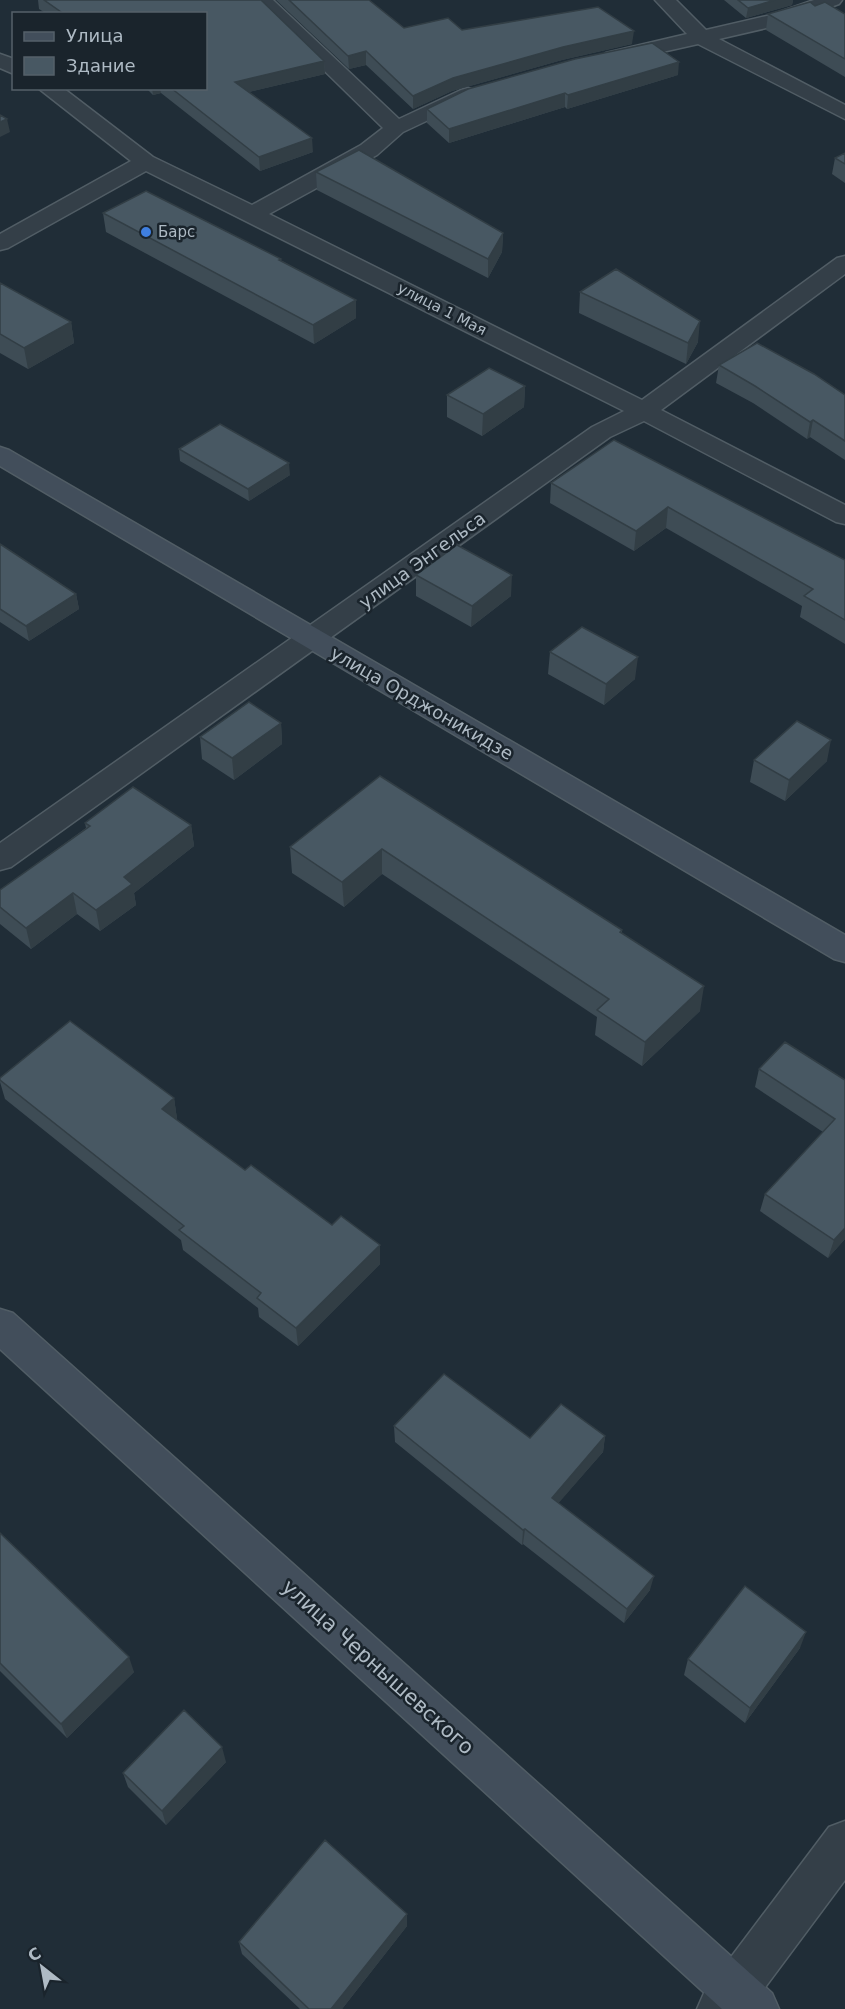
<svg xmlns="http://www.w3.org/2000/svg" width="845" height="2009" viewBox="0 0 845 2009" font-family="'DejaVu Sans',sans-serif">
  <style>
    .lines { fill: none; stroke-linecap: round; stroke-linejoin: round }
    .street-casing { stroke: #515d65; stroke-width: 3 }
    .secondary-casing { stroke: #515d65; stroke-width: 3 }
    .street { fill: #343f48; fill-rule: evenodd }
    .secondary { fill: #424e5b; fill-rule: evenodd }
    .wall { fill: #3e4c55 }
    .shaded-wall { fill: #323e45 }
    .building { fill: #485863; stroke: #323e45; stroke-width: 1.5 }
    .shop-dot { fill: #3f7fe0; stroke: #1a242c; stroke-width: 2 }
    .labels { text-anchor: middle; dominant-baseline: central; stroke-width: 5; stroke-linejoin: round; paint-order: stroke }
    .far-poi-label { font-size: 15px; fill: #aebac4; stroke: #1a242c; text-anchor: start }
    .far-street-label { font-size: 15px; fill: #aebac4; stroke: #1a242c }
    .street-label { font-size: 18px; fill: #aebac4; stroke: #1a242c }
    .near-street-label { font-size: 21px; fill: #aebac4; stroke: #1a242c }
  </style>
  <rect width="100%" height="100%" fill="#202d37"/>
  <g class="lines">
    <g class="street-casing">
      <path id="street" d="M 252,0 L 273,0 L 399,119 L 461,90 L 468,88 L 475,90 L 478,94 L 475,98 L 403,132 L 377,155 L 269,214 L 642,400 L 837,258 L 845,256 L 845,274 L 661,410 L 845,505 L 845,524 L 836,522 L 644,421 L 610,437 L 11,867 L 0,870 L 0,843 L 592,427 L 624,411 L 146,171 L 8,248 L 0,250 L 0,234 L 131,161 L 38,88 L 63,88 L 153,157 L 252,205 L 361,145 L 383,128 Z
        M 655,0 L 676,0 L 706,30 L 771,15 L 814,0 L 842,0 L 839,4 L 784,24 L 719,39 L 845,105 L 845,119 L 698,44 L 613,63 L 606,61 L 603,57 L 606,53 L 687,34 Z
        M 0,54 L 14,59 L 14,74 L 0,68 Z
        M 845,1821 L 845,1880 L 749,2009 L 697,2009 L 704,1993 L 829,1827 Z"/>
    </g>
    <g class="secondary-casing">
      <path id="secondary" d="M 0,447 L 9,450 L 845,935 L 845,962 L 834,959 L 0,466 Z
        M 0,1309 L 13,1313 L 772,1993 L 779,2009 L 722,2009 L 0,1349 Z"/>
    </g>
    <use href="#street" class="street"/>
    <use href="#secondary" class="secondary"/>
  </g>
  <path class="wall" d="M 38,0 L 261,0 L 324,61 L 325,74 L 249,92 L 313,152 L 260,171 L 161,93 L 153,95 L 146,88 L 206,88 L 206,14 L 47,14 L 39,9 Z
    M 276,0 L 369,0 L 404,28 L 462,30 L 632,44 L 562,60 L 452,91 L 413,109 L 366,65 L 349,69 Z
    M 724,0 L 793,0 L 792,5 L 746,18 Z
    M 768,14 L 845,14 L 845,77 L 766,30 Z
    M 678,75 L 567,109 L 565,107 L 449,143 L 427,123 L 427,109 Z
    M 845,153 L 845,183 L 832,174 L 835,158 Z
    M 316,172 L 503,233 L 502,252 L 488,278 L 317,190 Z
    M 103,213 L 282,261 L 356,300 L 356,318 L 314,344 L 106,232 Z
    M 0,283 L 71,322 L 74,343 L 28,369 L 0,353 Z
    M 580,292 L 698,342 L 686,364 L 579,313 Z
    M 719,365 L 845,395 L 845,460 L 810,437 L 807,439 L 753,403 L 716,383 Z
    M 525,386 L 524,407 L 482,436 L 447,417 L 447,395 Z
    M 614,440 L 845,560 L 845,644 L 800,617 L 802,606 L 666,528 L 634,551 L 550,503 L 551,483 Z
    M 179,449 L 290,475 L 249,501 L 180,461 Z
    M 0,544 L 76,594 L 79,609 L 29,641 L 0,622 Z
    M 416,575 L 511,596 L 471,627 L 416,596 Z
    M 550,652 L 635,679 L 604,705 L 548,674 Z
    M 281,723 L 282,744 L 234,780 L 202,759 L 200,737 Z
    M 754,760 L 827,761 L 785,801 L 750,782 Z
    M 380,776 L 622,930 L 622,933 L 700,1011 L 642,1066 L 595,1035 L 597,1017 L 382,874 L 344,907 L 292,873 L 290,847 Z
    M 85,823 L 191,825 L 194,846 L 134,893 L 136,905 L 100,931 L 77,914 L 31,949 L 0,924 L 0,890 L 86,828 Z
    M 759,1069 L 845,1080 L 845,1239 L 828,1258 L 760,1211 L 765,1194 L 823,1132 L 755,1087 Z
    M 0,1078 L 174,1098 L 177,1119 L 176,1119 L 245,1170 L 332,1225 L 380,1245 L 380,1264 L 298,1346 L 259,1317 L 258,1308 L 183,1250 L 181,1240 L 5,1099 L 0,1082 Z
    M 394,1426 L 530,1438 L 605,1436 L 603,1452 L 558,1503 L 650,1590 L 624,1623 L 523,1544 L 522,1545 L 395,1442 Z
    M 0,1533 L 134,1672 L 67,1738 L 0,1671 Z
    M 800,1648 L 745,1723 L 684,1675 L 688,1659 Z
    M 226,1762 L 166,1825 L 128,1787 L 123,1773 Z
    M 407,1926 L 342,2009 L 300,2009 L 242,1954 L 239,1942 Z"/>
  <path class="shaded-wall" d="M 775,0 L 793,0 L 792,5 L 746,18 L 748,8 Z
    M 634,31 L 632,44 L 562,60 L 452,91 L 413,109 L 413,96 L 453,78 L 563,47 Z
    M 366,51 L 366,65 L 349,69 L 348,56 Z
    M 324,61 L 325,74 L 236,95 L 235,82 Z
    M 679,62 L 678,75 L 567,109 L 568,95 Z
    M 152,88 L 160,88 L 161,93 L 153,95 Z
    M 565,93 L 565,107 L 449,143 L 449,129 Z
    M 7,119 L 10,132 L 0,137 L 0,122 Z
    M 312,138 L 313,152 L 260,171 L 259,157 Z
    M 503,233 L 502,252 L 488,278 L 488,259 Z
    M 356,300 L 356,318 L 314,344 L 313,325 Z
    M 700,321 L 698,342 L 686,364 L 688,343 Z
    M 71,322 L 74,343 L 28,369 L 24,348 Z
    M 525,386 L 524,407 L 482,436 L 483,414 Z
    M 813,420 L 810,437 L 807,439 L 810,422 Z
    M 289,463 L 290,475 L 249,501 L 248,489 Z
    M 668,507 L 666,528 L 634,551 L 636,531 Z
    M 512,575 L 511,596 L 471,627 L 472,606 Z
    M 76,594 L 79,609 L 29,641 L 26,626 Z
    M 638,657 L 635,679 L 604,705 L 606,684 Z
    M 281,723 L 282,744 L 234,780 L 232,758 Z
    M 831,740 L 827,761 L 785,801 L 789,780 Z
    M 191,825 L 194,846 L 134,893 L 136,905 L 100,931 L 96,910 L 124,877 Z
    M 382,849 L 382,874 L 344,907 L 342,882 Z
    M 73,893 L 77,914 L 31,949 L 26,928 Z
    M 704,986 L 700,1011 L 642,1066 L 645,1042 Z
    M 174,1098 L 177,1119 L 165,1129 L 162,1109 Z
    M 845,1228 L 845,1239 L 828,1258 L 834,1240 Z
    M 380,1245 L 380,1264 L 298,1346 L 296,1328 Z
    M 605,1436 L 603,1452 L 550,1513 L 552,1498 Z
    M 525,1529 L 523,1544 L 522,1545 L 523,1530 Z
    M 654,1576 L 650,1590 L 624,1623 L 627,1609 Z
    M 806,1632 L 800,1648 L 745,1723 L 750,1708 Z
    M 129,1657 L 134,1672 L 67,1738 L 61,1724 Z
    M 222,1747 L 226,1762 L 166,1825 L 162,1811 Z
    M 407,1914 L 407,1926 L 342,2009 L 331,2009 Z"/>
  <path class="building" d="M 44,0 L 261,0 L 324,61 L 235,82 L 312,138 L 259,157 L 171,88 L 206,88 L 206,14 L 64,14 Z
    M 289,0 L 369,0 L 404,28 L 448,18 L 462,30 L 598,7 L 634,31 L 563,47 L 453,78 L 413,96 L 366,51 L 348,56 Z
    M 738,0 L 775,0 L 748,8 Z
    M 810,2 L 815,6 L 825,2 L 845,14 L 845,59 L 768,14 Z
    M 652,43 L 679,62 L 568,95 L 565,93 L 449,129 L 427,109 L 468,89 L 575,59 Z
    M 0,115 L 7,119 L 0,122 Z
    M 359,150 L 503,233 L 488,259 L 316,172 Z
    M 845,153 L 845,164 L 835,158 Z
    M 146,191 L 281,259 L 279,260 L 356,300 L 313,325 L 103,213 Z
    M 616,269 L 700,321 L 688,343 L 580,292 Z
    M 0,283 L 71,322 L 24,348 L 0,334 Z
    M 757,343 L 814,374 L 845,395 L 845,441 L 813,420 L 810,422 L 755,386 L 719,365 Z
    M 489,368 L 525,386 L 483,414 L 447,395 Z
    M 220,424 L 289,463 L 248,489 L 179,449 Z
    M 614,440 L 845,560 L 845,620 L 804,596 L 813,589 L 668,507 L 636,531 L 551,483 Z
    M 0,544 L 76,594 L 26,626 L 0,609 Z
    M 457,545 L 512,575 L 472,606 L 416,575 Z
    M 582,627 L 638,657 L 606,684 L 550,652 Z
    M 249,702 L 281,723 L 232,758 L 200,737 Z
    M 797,721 L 831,740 L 789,780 L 754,760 Z
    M 380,776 L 622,930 L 620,932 L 704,986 L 645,1042 L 597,1010 L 609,999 L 382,849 L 342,882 L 290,847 Z
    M 133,787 L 191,825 L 124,877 L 132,884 L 96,910 L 73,893 L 26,928 L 0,907 L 0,890 L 90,826 L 85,823 Z
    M 70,1021 L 174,1098 L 162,1109 L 245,1170 L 251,1165 L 332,1225 L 341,1216 L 380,1245 L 296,1328 L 257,1298 L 261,1293 L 179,1230 L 184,1226 L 0,1080 L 0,1078 Z
    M 785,1042 L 845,1080 L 845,1228 L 834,1240 L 765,1194 L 835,1119 L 759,1069 Z
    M 444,1374 L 530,1438 L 561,1404 L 605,1436 L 552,1498 L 654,1576 L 627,1609 L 525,1529 L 523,1530 L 394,1426 Z
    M 0,1533 L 129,1657 L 61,1724 L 0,1663 Z
    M 745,1586 L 806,1632 L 750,1708 L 688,1659 Z
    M 184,1710 L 222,1747 L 162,1811 L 123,1773 Z
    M 325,1840 L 407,1914 L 331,2009 L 309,2009 L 239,1942 Z"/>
  <circle class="shop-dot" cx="146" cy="232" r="6"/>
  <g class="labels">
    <g class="far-poi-label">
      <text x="158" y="232">Барс</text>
    </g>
    <g class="far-street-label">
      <text transform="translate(442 309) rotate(27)">улица 1 Мая</text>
    </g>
    <g class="street-label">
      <text transform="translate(422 560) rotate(-36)">улица Энгельса</text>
      <text transform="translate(422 703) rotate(30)">улица Орджоникидзе</text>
    </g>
    <g class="near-street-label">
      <text transform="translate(378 1667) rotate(42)">улица Чернышевского</text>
    </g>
  </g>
  <rect x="12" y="12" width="195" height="78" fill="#1a242c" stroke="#556069" stroke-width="1.5"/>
  <rect x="24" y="32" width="30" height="9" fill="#424e5b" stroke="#556069" stroke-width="1.5"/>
  <text x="66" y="42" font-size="18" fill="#aebac4">Улица</text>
  <rect x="24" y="57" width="30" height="18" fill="#485863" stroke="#556069" stroke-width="1.5"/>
  <text x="66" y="72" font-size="18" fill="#aebac4">Здание</text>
  <g transform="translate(42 1967) rotate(329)" stroke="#1a242c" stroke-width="4.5" paint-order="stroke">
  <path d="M0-4.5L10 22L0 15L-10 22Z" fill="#aebac4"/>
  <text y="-9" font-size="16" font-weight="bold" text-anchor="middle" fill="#aebac4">С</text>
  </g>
</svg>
